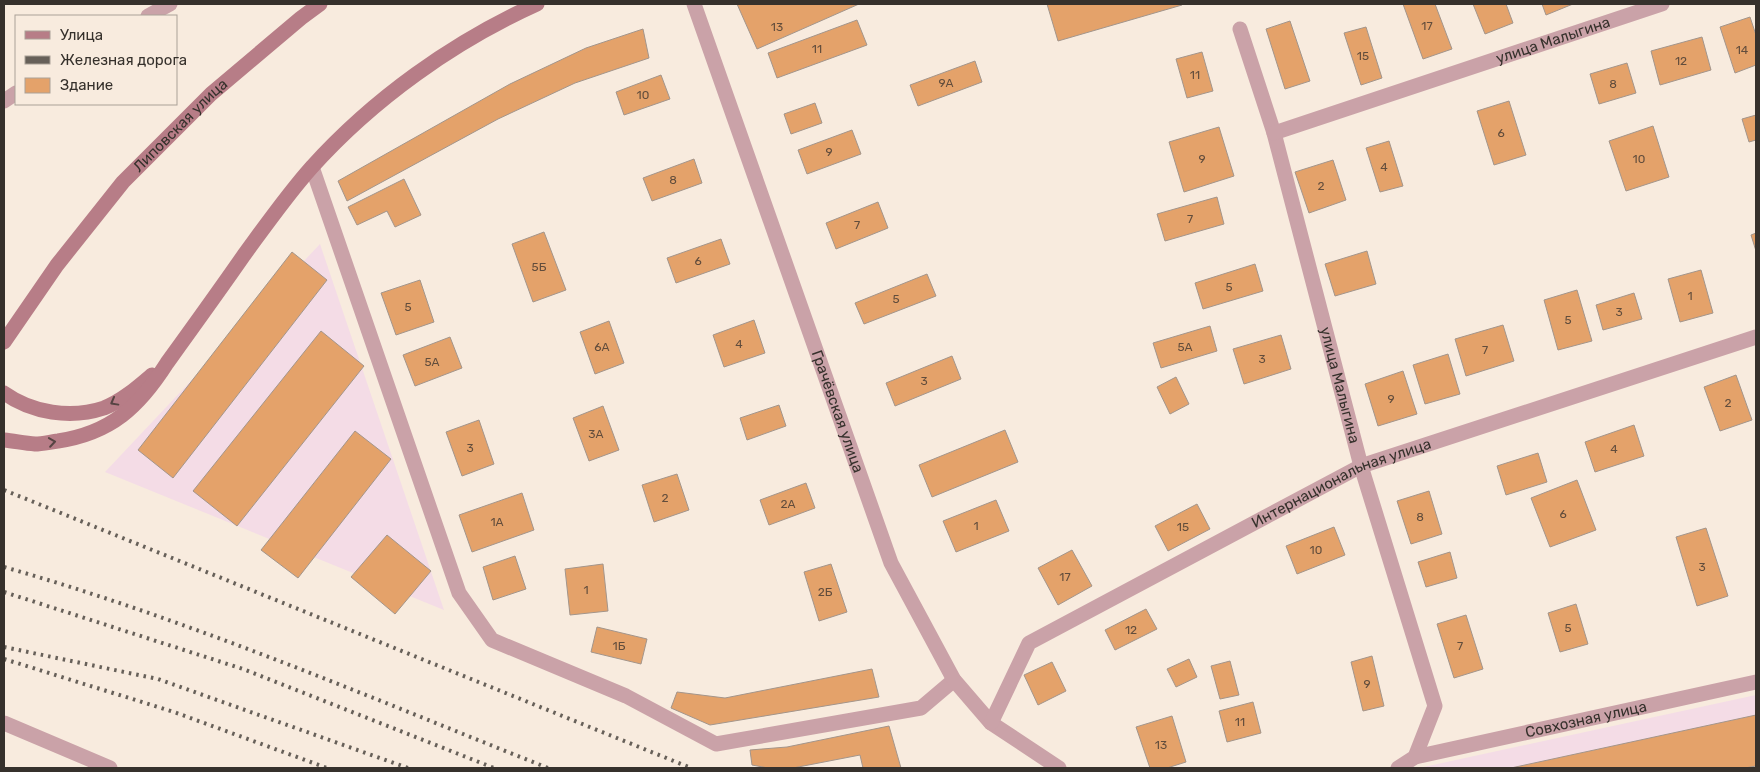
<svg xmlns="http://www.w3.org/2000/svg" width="1760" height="772" viewBox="0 0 1760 772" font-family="Rubik,sans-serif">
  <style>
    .industrial { fill: #f4dce6 }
    .building { fill: #e4a26a; stroke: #a3958b }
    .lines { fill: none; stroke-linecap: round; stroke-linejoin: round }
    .lane { stroke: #caa2a8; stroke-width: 15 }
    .street { stroke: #caa2a8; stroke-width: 15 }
    .secondary { stroke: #b77d87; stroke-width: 15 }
    .rail { stroke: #676059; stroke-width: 4; stroke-dasharray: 2.5 5; stroke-linecap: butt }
    .oneway { stroke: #564443 }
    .labels { text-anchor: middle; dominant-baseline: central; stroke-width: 5; stroke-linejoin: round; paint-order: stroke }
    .number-label { font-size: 12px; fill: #624d3c }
    .street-label { font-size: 15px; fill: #36312c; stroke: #f8ebde }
  </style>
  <rect width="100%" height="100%" fill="#f8ebde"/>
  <path class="industrial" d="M 320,244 L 444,610 L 105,472 Z
    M 1756,695 L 1756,764 L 1738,768 L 1419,768 Z"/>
  <path class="building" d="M 737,4 L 859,4 L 757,49 Z
    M 1047,4 L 1182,4 L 1182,5 L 1058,41 Z
    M 1403,4 L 1435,4 L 1452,49 L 1423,59 Z
    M 1473,4 L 1506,4 L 1513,23 L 1485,34 Z
    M 1542,4 L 1573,4 L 1546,15 Z
    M 1750,17 L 1756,35 L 1756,65 L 1735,73 L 1720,27 Z
    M 857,20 L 867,45 L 777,78 L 768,53 Z
    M 1290,21 L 1310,81 L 1285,89 L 1266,29 Z
    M 1366,27 L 1382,78 L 1361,85 L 1344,33 Z
    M 643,29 L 649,58 L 575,83 L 498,119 L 347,201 L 338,181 L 510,84 L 586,48 Z
    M 1702,37 L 1711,70 L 1660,85 L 1651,51 Z
    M 1202,52 L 1213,91 L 1187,98 L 1176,59 Z
    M 975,61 L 982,82 L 918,106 L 910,85 Z
    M 1627,63 L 1636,93 L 1599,104 L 1590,74 Z
    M 661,75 L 670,99 L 624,115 L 616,92 Z
    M 1509,101 L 1526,155 L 1494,165 L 1477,111 Z
    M 815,103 L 822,123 L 791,134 L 784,114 Z
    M 1756,115 L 1756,140 L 1749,142 L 1742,119 Z
    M 1653,126 L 1669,177 L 1626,191 L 1609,141 Z
    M 1219,127 L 1234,176 L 1184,192 L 1169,142 Z
    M 852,130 L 861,154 L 807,174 L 798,150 Z
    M 1389,141 L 1403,186 L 1380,192 L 1366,148 Z
    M 694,159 L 702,183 L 652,201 L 643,178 Z
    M 1333,160 L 1346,200 L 1309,213 L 1295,172 Z
    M 404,179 L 421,215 L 395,227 L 387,211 L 357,225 L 348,207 Z
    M 1217,197 L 1224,224 L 1165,241 L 1157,214 Z
    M 878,202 L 888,228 L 836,249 L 826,223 Z
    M 544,232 L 566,290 L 533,302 L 512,244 Z
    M 1756,233 L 1756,251 L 1751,235 Z
    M 721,239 L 730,264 L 676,283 L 667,258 Z
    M 1367,251 L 1376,284 L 1335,296 L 1325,264 Z
    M 292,252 L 327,280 L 173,478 L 138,450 Z
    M 1255,264 L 1263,291 L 1203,309 L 1195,283 Z
    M 1701,270 L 1713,313 L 1680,322 L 1668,279 Z
    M 927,274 L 936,296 L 864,324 L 855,303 Z
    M 420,280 L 434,322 L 396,335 L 381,293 Z
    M 1577,290 L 1592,341 L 1558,350 L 1544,300 Z
    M 1634,293 L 1642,319 L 1603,330 L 1596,305 Z
    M 754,320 L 765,353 L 724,367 L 713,335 Z
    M 609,321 L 624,363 L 595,374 L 580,332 Z
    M 1503,325 L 1514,361 L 1466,376 L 1455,339 Z
    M 1210,326 L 1217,351 L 1161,368 L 1153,343 Z
    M 321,331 L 364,366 L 237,526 L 193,491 Z
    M 1281,335 L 1291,369 L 1244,384 L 1233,349 Z
    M 450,337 L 462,368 L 415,386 L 403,355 Z
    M 1448,354 L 1460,394 L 1425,404 L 1413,365 Z
    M 952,356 L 961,379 L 895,406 L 886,383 Z
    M 1403,371 L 1417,414 L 1378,426 L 1365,384 Z
    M 1736,375 L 1752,420 L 1720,431 L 1704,387 Z
    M 1176,377 L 1189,404 L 1170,414 L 1157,387 Z
    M 779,405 L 786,426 L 747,440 L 740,418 Z
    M 603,406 L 619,450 L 589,461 L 573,418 Z
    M 479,420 L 494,464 L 462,476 L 446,432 Z
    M 1634,425 L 1644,456 L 1595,472 L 1585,442 Z
    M 1005,430 L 1018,462 L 932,497 L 919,465 Z
    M 355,431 L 391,459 L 298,578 L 261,550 Z
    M 1538,453 L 1547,482 L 1506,495 L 1497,466 Z
    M 677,474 L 689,510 L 654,522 L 642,485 Z
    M 1577,480 L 1596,530 L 1550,547 L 1531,498 Z
    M 806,483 L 815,508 L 769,525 L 760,500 Z
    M 1429,491 L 1442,534 L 1411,544 L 1397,501 Z
    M 522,493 L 534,530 L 472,552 L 459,515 Z
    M 996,500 L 1009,531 L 956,552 L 943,521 Z
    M 1197,504 L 1210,529 L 1168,551 L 1155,526 Z
    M 1334,527 L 1345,555 L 1297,574 L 1286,546 Z
    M 1706,528 L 1728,596 L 1697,606 L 1676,537 Z
    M 387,535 L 431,571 L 395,614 L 351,577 Z
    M 1072,550 L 1092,586 L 1058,605 L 1038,568 Z
    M 1450,552 L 1457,578 L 1426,587 L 1418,562 Z
    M 515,556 L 526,589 L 493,600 L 483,567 Z
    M 603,564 L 608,611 L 570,615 L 565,569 Z
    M 831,564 L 847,612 L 819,621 L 804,572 Z
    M 1576,604 L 1588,644 L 1560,652 L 1548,613 Z
    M 1146,609 L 1157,629 L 1115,650 L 1105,630 Z
    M 1466,615 L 1483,669 L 1454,678 L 1437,624 Z
    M 597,627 L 647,639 L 641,664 L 591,652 Z
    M 1372,656 L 1384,706 L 1363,711 L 1351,662 Z
    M 1189,659 L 1197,677 L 1176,687 L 1167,669 Z
    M 1230,661 L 1239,695 L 1220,699 L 1211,666 Z
    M 1052,662 L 1066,691 L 1038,705 L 1024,675 Z
    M 872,669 L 879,697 L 710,725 L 671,708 L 677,692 L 725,698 Z
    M 1253,702 L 1261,733 L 1227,742 L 1219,711 Z
    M 1756,715 L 1756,766 L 1745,768 L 1511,768 Z
    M 1172,716 L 1186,762 L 1167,768 L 1150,768 L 1136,727 Z
    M 889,726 L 901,768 L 863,768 L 860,755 L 793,768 L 768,768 L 752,765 L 750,750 L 787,747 Z"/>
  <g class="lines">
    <path class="lane" d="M 312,167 L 459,593 L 492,640 L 626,696 L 716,744 L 921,708 L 954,680"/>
    <g class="street">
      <path id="s1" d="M 694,4 L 891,563 L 954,680 L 991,723 L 1059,768"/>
      <path d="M 148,16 L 170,4"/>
      <path id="s2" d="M 1240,29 L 1274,133 L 1361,466 L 1435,706 L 1415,757 L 1398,768"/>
      <path d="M 4,101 L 16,93"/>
      <path id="s3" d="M 1274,133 L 1662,4"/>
      <path d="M 4,723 L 110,768"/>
      <path id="s4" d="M 991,723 L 1029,643 L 1361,466 L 1756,337"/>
      <path id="s5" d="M 1415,757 L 1756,682"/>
    </g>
    <g class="secondary">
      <path id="s6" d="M 4,342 L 57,265 L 123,182 L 211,94 L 301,18 L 320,4"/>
      <path d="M 4,393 C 32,413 71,419 104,408 C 122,401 138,387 152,375"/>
      <path d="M 4,440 C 14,441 24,443 35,444 C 42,444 50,442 58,441 C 111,433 139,407 167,363 C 193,327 219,291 244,255 C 266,225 287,195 311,168 C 373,99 453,42 537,4"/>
    </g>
    <path class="rail" d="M 4,490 L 691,768
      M 4,567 C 190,620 369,697 548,768
      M 4,592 L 243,669 L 494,768
      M 4,647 L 158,679 L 408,768
      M 4,659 L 174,712 L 327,768"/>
  </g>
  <defs><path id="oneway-chevron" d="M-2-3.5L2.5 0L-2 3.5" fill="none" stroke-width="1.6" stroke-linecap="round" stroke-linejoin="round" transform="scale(1.25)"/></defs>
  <g class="oneway">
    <use href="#oneway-chevron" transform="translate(114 402) rotate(151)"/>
    <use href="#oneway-chevron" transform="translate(52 442) rotate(-8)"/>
  </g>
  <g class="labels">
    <g class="number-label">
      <text x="1427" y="26">17</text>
      <text x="777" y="27">13</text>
      <text x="817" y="49">11</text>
      <text x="1742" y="50">14</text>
      <text x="1363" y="56">15</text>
      <text x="1681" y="61">12</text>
      <text x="1195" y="75">11</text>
      <text x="946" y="83">9А</text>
      <text x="1613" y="84">8</text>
      <text x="643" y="95">10</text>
      <text x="1501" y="133">6</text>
      <text x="829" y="152">9</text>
      <text x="1202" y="159">9</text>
      <text x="1639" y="159">10</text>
      <text x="1384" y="167">4</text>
      <text x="673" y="180">8</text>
      <text x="1321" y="186">2</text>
      <text x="1190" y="219">7</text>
      <text x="857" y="225">7</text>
      <text x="698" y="261">6</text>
      <text x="539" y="267">5Б</text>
      <text x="1229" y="287">5</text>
      <text x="1690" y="296">1</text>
      <text x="896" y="299">5</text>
      <text x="408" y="307">5</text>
      <text x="1619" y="312">3</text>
      <text x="1568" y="320">5</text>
      <text x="739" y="344">4</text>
      <text x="602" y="347">6А</text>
      <text x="1185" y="347">5А</text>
      <text x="1485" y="350">7</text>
      <text x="1262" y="359">3</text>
      <text x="432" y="362">5А</text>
      <text x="924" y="381">3</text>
      <text x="1391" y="399">9</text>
      <text x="1728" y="403">2</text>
      <text x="596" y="434">3А</text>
      <text x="470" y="448">3</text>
      <text x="1614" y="449">4</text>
      <text x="665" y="498">2</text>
      <text x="788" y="504">2А</text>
      <text x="1563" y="514">6</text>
      <text x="1420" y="517">8</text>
      <text x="497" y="522">1А</text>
      <text x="976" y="526">1</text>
      <text x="1183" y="527">15</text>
      <text x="1316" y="550">10</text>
      <text x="1702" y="567">3</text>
      <text x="1065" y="577">17</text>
      <text x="586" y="590">1</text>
      <text x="825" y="592">2Б</text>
      <text x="1568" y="628">5</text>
      <text x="1131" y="630">12</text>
      <text x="619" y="646">1Б</text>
      <text x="1460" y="646">7</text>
      <text x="1367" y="684">9</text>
      <text x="1240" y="722">11</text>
      <text x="1161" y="745">13</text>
    </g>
    <g class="street-label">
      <text stroke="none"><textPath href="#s3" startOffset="294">улица Малыгина</textPath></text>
      <text stroke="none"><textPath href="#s6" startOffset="280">Липовская улица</textPath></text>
      <text stroke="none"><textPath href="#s2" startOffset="370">улица Малыгина</textPath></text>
      <text stroke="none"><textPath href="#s1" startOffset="432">Грачёвская улица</textPath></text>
      <text stroke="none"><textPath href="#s4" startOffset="440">Интернациональная улица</textPath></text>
      <text stroke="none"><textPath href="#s5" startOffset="175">Совхозная улица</textPath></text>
    </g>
  </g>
  <rect width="1760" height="772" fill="none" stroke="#36312c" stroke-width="10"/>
  <rect x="15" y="15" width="162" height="90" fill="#f8ebde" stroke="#aaa197"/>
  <rect x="25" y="31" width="25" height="8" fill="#b77d87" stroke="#aaa197"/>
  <text x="60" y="40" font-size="15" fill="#36312c">Улица</text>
  <rect x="25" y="56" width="25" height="8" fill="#676059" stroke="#aaa197"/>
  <text x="60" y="65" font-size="15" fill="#36312c">Железная дорога</text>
  <rect x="25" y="78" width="25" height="15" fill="#e4a26a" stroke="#aaa197"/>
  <text x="60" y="90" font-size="15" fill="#36312c">Здание</text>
</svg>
